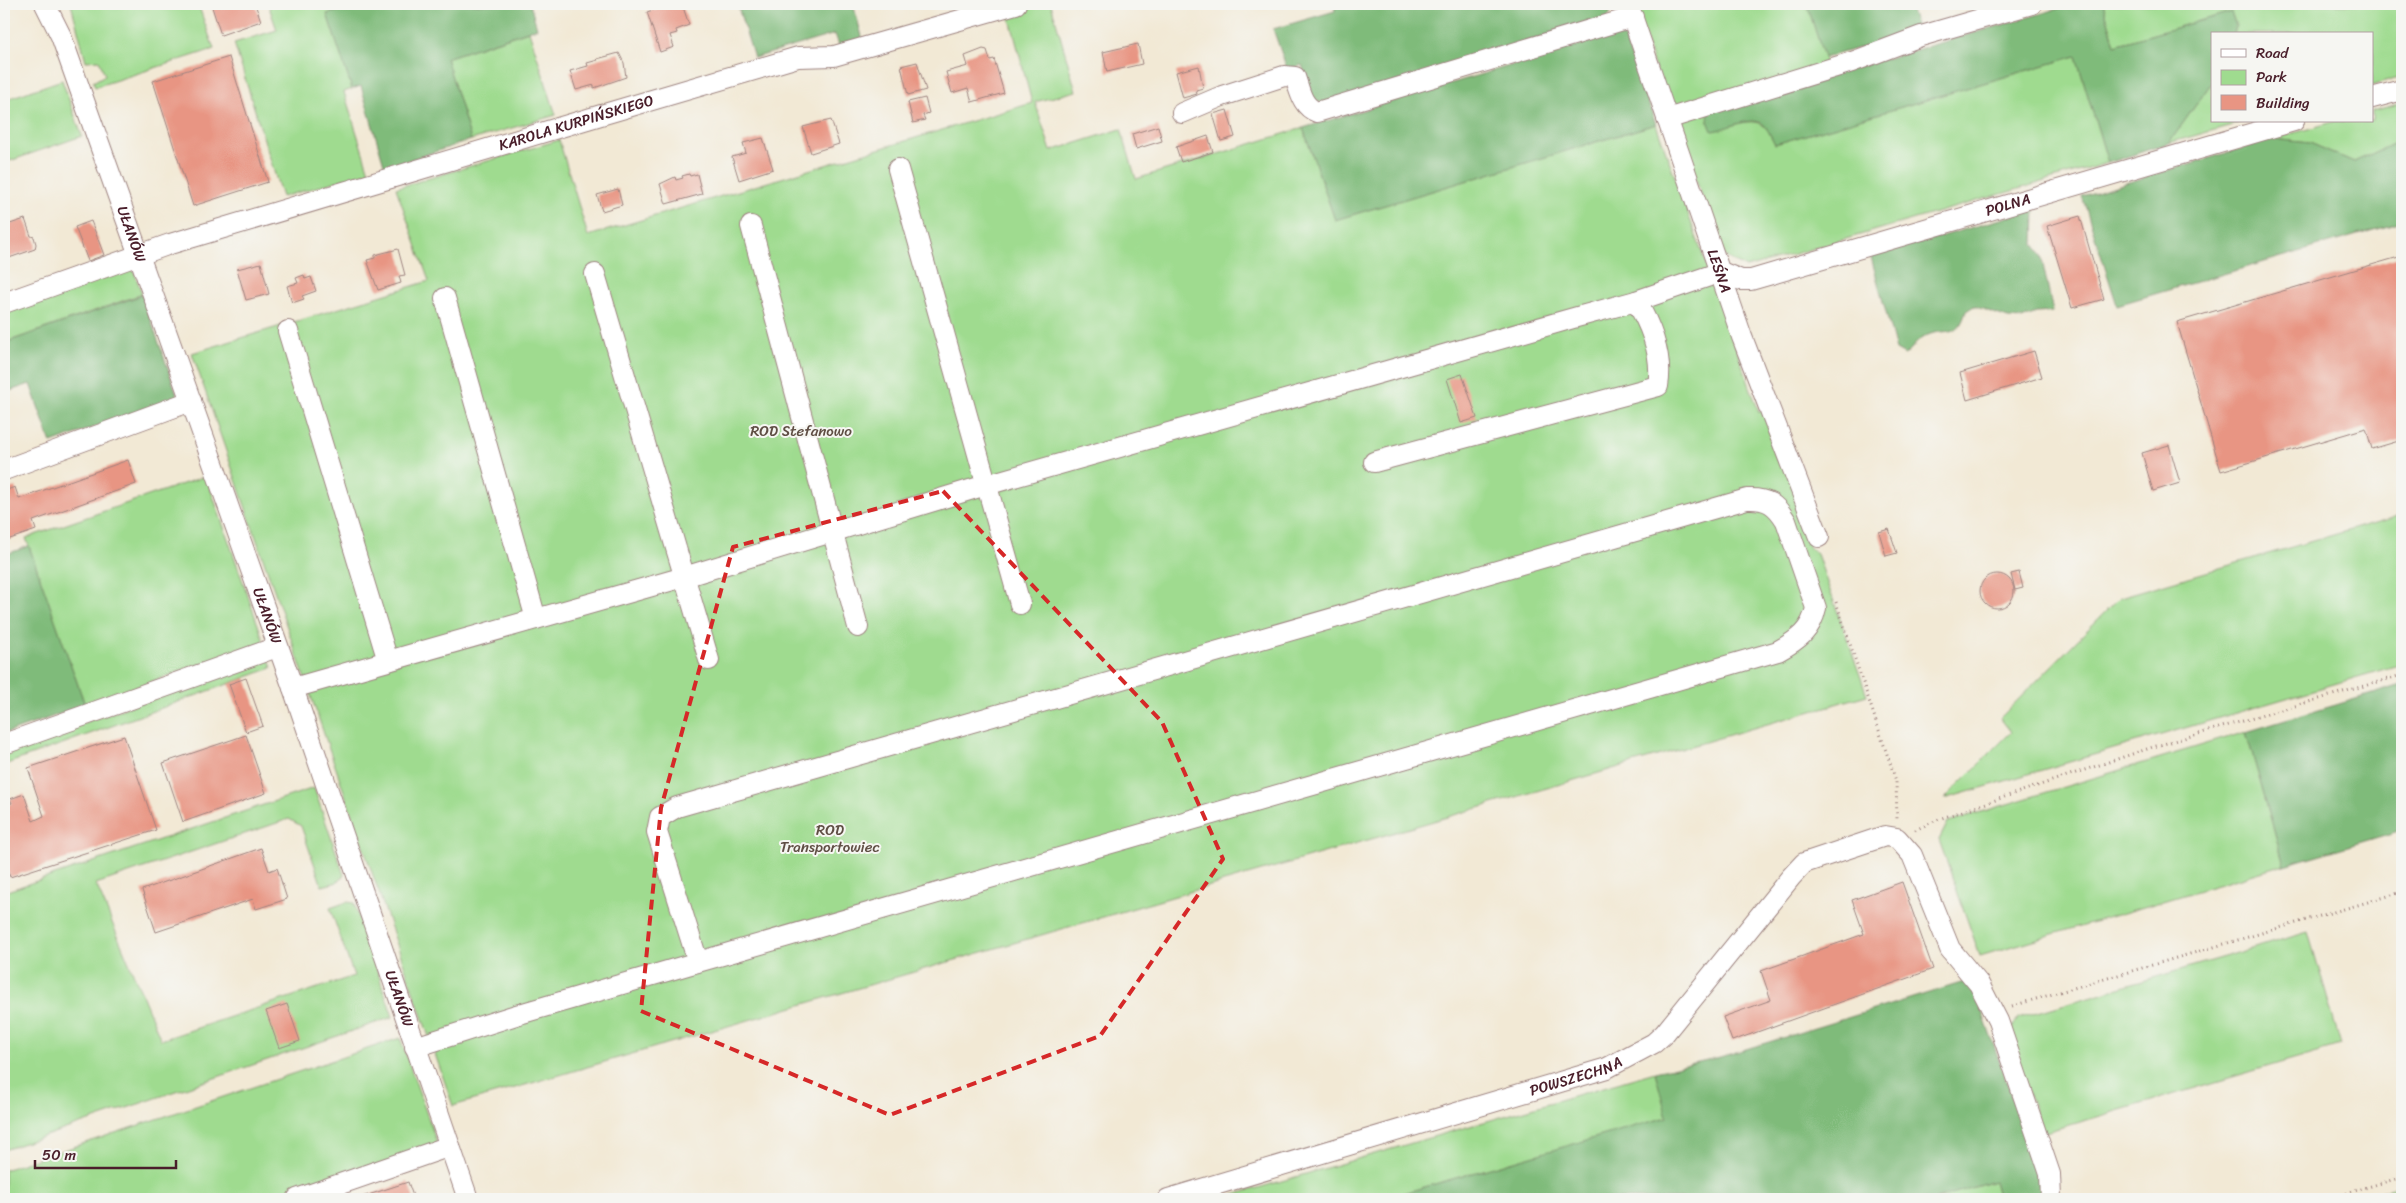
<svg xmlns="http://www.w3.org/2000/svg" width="2406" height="1203" viewBox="0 0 2406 1203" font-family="Sriracha,sans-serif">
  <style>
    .green { fill: #9fdb8f; stroke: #747d5d }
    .forest { fill: #7fbb7a; stroke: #646d52 }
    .building { fill: #e89583 }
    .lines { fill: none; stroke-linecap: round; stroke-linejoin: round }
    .minor-casing { stroke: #9e8480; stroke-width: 22 }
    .path { stroke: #9e8480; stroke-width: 3; stroke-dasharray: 1 4; stroke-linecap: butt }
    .minor { stroke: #fff; stroke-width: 20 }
    .marked { fill: none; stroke: #d62828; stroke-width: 4; stroke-dasharray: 10 6; stroke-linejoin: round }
    .labels { text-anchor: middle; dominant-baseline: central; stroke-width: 4; stroke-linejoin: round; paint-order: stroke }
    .street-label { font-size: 15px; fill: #4a1f2b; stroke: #f6f6f2 }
    .park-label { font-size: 15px; fill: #5f4e44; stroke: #f6f6f2 }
  </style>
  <rect width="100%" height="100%" fill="#f6f6f2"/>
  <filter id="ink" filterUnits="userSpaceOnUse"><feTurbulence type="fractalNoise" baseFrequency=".02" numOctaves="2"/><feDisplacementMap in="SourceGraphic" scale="10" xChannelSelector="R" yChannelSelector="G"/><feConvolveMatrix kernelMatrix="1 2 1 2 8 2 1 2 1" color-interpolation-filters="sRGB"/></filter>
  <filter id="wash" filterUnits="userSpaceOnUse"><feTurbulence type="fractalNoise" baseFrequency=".0096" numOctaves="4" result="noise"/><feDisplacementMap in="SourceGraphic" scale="20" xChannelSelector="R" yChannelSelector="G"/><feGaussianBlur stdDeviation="1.12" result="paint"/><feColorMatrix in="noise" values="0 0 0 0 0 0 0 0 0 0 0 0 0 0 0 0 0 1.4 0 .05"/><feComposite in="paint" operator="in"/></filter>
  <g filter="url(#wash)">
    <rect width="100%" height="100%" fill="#f2e9d5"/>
    <path class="green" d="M 71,4 L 198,4 L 214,49 L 95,87 L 93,82 L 105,75 L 99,60 L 86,61 Z
      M 268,4 L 363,4 L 327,14 L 352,89 L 344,92 L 369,172 L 282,197 L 234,43 L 277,30 Z
      M 1034,4 L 1051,4 L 1076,91 L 1035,102 L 1051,151 L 1121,129 L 1136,179 L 1303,128 L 1335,220 L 1656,124 L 1759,412 L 1767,409 L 1811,532 L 1809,547 L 1817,554 L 1867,695 L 453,1106 L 192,353 L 429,281 L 396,188 L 559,140 L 588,236 L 1032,103 L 1008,11 Z
      M 1633,4 L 1807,4 L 1827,66 L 1671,115 Z
      M 2103,4 L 2402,4 L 2402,77 L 2372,86 L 2372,34 L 2234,34 L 2236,26 L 2231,12 L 2115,45 Z
      M 529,31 L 556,115 L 471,140 L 446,58 Z
      M 2076,56 L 2108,163 L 1746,268 L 1724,256 L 1674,120 L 1709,110 L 1716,130 C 1728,127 1755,115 1765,127 C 1770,131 1772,139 1775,144 Z
      M 62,80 L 82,136 L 4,163 L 4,100 Z
      M 2212,82 L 2212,121 L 2246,121 L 2169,143 Z
      M 2402,103 L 2402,140 L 2354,162 L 2310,143 L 2273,139 L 2336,121 L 2372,121 L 2372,111 Z
      M 133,268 L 142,294 L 4,343 L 4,312 Z
      M 206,476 L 264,642 L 85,705 L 26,538 Z
      M 2402,515 L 2402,664 L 1944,799 L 2011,732 L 2000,718 L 2120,597 Z
      M 268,656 L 272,668 L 4,765 L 4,752 Z
      M 2246,732 L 2284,865 L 1980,956 L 1939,840 L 1948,822 Z
      M 314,788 L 344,875 L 338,882 L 322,886 L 301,826 L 289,819 L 96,884 L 161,1040 L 354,976 L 330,908 L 347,902 L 354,903 L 393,1017 L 4,1150 L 4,892 Z
      M 2308,932 L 2341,1045 L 2043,1133 L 2008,1036 L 2018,1018 Z
      M 400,1038 L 437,1143 L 435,1147 L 280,1199 L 4,1199 L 4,1170 Z
      M 1655,1072 L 1668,1117 L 1383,1199 L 1220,1199 Z
      M 1994,1181 L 1999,1199 L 1935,1199 Z
      M 2402,1185 L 2402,1199 L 2355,1199 Z"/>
    <path class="forest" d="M 363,4 L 530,4 L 537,28 L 446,58 L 471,140 L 385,168 L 361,86 L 352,89 L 327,14 Z
      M 737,4 L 853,4 L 863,40 L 840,48 L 835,34 L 754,58 Z
      M 1334,4 L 1612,4 L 1613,7 L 1607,20 L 1323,104 L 1312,99 L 1302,65 L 1287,69 L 1273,29 L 1335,11 Z
      M 1807,4 L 1909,4 L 1918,31 L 1824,58 Z
      M 2074,4 L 2103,4 L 2115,45 L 2231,12 L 2236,26 L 2234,34 L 2212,34 L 2212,82 L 2169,143 L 2108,163 L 2076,56 L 1775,144 C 1772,139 1769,131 1765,126 C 1753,113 1726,130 1712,131 L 1708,121 L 1709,110 Z
      M 1622,32 L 1656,124 L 1335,220 L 1303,128 Z
      M 2273,139 L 2310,143 L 2354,162 L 2402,140 L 2402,222 L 2117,305 L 2082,196 Z
      M 2035,209 L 2034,244 L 2041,255 L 2053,312 L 2036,313 L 2022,319 L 2008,318 L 1974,306 L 1966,311 C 1957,343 1945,324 1922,338 C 1916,342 1911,350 1905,355 L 1896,350 L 1871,257 Z
      M 142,295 L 178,397 L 51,443 L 30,384 L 4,393 L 4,343 Z
      M 29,546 L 85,705 L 4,734 L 4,555 Z
      M 2402,685 L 2402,830 L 2284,865 L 2246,732 Z
      M 1971,980 L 2044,1189 L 2044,1199 L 1999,1199 L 1994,1181 L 1935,1199 L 1383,1199 L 1667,1117 L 1655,1072 L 1720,1057 Z"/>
    <g id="blocks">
      <path class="building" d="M 211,4 L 255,4 L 261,21 L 221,35 Z
        M 671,4 L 682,4 L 689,25 L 676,30 L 677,33 L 670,35 L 674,47 L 660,52 L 647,12 Z
        M 1138,44 L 1142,64 L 1107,72 L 1103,52 Z
        M 983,49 L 987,50 L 990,60 L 994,59 L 1004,93 L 972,102 L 968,88 L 952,93 L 946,72 L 968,66 L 965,56 Z
        M 619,53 L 624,63 L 626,77 L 594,88 L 594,85 L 576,90 L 570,71 L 588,66 L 587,63 L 598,60 L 597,59 Z
        M 229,57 L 268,182 L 193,206 L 153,81 Z
        M 917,62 L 926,90 L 908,95 L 901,66 Z
        M 1199,66 L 1203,88 L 1196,90 L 1197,94 L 1183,98 L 1176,72 Z
        M 925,98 L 929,113 L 923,115 L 925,120 L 913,123 L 908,102 Z
        M 1227,110 L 1235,137 L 1221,141 L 1213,114 Z
        M 831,120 L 839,144 L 811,153 L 803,127 Z
        M 1158,126 L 1162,141 L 1136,149 L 1132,134 Z
        M 1208,136 L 1213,152 L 1181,162 L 1176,147 Z
        M 763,138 L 773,169 L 739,180 L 732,157 L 746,153 L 743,143 Z
        M 689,174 L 690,176 L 697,174 L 702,194 L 666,204 L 660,184 L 675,177 L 676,180 L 683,178 L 682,176 Z
        M 618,189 L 622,205 L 602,211 L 597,195 Z
        M 2080,216 L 2104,299 L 2072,308 L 2047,226 Z
        M 25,219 L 31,236 L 34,237 L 36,244 L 35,249 L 6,259 L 4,252 L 4,226 Z
        M 91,221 L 104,255 L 88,261 L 75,227 Z
        M 398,249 L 405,275 L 399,276 L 401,283 L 378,290 L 367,260 L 375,258 L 375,255 Z
        M 2402,256 L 2402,440 L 2372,449 L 2366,428 L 2221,471 L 2177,322 Z
        M 261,263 L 269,294 L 246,300 L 237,269 Z
        M 304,275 L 305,279 L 311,277 L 316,291 L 302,296 L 304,299 L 292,303 L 287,286 L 298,283 L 296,278 Z
        M 2034,351 L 2042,377 L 1967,400 L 1960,373 Z
        M 1462,374 L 1477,418 L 1461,423 L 1447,379 Z
        M 2169,445 L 2180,483 L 2153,491 L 2142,453 Z
        M 128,460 L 136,484 L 33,521 L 36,530 L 4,541 L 4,491 L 15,487 L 19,499 Z
        M 1889,529 L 1897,553 L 1886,556 L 1879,532 Z
        M 2019,572 L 2023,588 L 2015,590 L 2011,574 Z
        M1980 591a17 17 0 1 1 34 0a17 17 0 1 1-34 0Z
        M 246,678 L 263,726 L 246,732 L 229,684 Z
        M 246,735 L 266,793 L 183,822 L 163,763 Z
        M 124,736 L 156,830 L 10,877 L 4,860 L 4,806 L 12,803 L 10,799 L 24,794 L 33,821 L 44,816 L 28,768 Z
        M 261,848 L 269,871 L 277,868 L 287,899 L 256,909 L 253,899 L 156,932 L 142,890 Z
        M 1902,882 L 1933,969 L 1732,1041 L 1723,1017 L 1771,1000 L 1761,971 L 1864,934 L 1852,900 Z
        M 287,1004 L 300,1041 L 279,1048 L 266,1011 Z
        M 408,1182 L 414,1199 L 356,1199 Z"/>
    </g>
  </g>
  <g filter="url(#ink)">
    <use href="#blocks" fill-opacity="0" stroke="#9e8480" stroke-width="1"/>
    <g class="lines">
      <g class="minor-casing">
        <g id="minor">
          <path id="s1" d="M 45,4 L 61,36 L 293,688 L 468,1199"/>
          <path id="s2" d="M 1628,4 L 1742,337 L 1819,537"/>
          <path d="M 2372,98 L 2402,90"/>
          <path d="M 1182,113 L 1222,96 L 1284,76 L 1295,77 C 1300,91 1302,107 1317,112 L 1633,17"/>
          <path d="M 1667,119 L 1852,62 L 1921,36 L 2032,4"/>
          <path d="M 898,169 L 1020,604"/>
          <path d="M 751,226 L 858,627"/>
          <path d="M 595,274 L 709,660"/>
          <path d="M 445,298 L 536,619"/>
          <path id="s3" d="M 1636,301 L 1721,272 L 1741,280 L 1751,280 L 2294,121"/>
          <path id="s4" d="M 4,303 L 170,244 L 601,115 L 798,57 L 834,56 L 1016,4"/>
          <path d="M 288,331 L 388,661"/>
          <path d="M 4,470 L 191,401"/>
          <path d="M 293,688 L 684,577 L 986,485 L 1577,317 L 1636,301 C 1651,326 1663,357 1658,386 L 1374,462"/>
          <path d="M 4,744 L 277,647"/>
          <path d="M 415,1047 L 516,1015 L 698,962 L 1778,651 C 1798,640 1811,631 1816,608 L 1786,521 C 1776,504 1767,498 1747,499 L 677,807 L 660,817 L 657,832 L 698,962"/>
          <path d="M 297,1199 L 450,1146"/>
          <path id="s5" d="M 1168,1199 L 1607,1068 L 1654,1043 L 1664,1034 L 1791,877 L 1804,863 L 1885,836 L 1897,838 L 1912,855 L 1950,949 L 1979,984 L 1998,1021 L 2050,1174 L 2051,1199"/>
        </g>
      </g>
      <path class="path" d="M 1836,602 L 1896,781 L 1897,819
        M 1915,830 L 1939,819 L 2153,747 L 2402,675
        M 2012,1006 L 2402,892
        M 2327,1199 L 2402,1177"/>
      <use href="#minor" class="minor"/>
    </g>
  </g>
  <path class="marked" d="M 943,491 L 1162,722 L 1223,859 L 1100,1036 L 890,1115 L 641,1011 L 661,808 L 733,547 Z"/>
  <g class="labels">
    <g class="street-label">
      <text stroke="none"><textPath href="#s4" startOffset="600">KAROLA KURPIŃSKIEGO</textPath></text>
      <text stroke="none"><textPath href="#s3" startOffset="389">POLNA</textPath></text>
      <text stroke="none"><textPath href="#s1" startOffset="246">UŁANÓW</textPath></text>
      <text stroke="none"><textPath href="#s2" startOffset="282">LEŚNA</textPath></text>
      <text stroke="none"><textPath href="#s1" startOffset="651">UŁANÓW</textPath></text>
      <text stroke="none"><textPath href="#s1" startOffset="1056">UŁANÓW</textPath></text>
      <text stroke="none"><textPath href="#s5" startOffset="426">POWSZECHNA</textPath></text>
    </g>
    <g class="park-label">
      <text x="801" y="431">ROD Stefanowo</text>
      <text x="830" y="830">ROD<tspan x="830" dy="17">Transportowiec</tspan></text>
    </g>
  </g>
  <rect width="2406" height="1203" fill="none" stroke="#f6f6f2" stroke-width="20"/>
  <rect x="2211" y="32" width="162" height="90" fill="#f6f6f2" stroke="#b1a0a2"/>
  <rect x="2221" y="49" width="25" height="8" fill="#ffffff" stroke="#b1a0a2"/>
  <text x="2256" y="58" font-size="15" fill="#4a1f2b">Road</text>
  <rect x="2221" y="70" width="25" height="15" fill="#9fdb8f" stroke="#b1a0a2"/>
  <text x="2256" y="82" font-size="15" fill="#4a1f2b">Park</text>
  <rect x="2221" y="95" width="25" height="15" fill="#e89583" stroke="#b1a0a2"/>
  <text x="2256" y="108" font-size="15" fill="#4a1f2b">Building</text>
  <path d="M35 1160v8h141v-8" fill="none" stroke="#4a1f2b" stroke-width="2.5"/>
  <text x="42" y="1160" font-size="15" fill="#4a1f2b" stroke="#f6f6f2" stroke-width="4" paint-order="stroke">50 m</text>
</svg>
